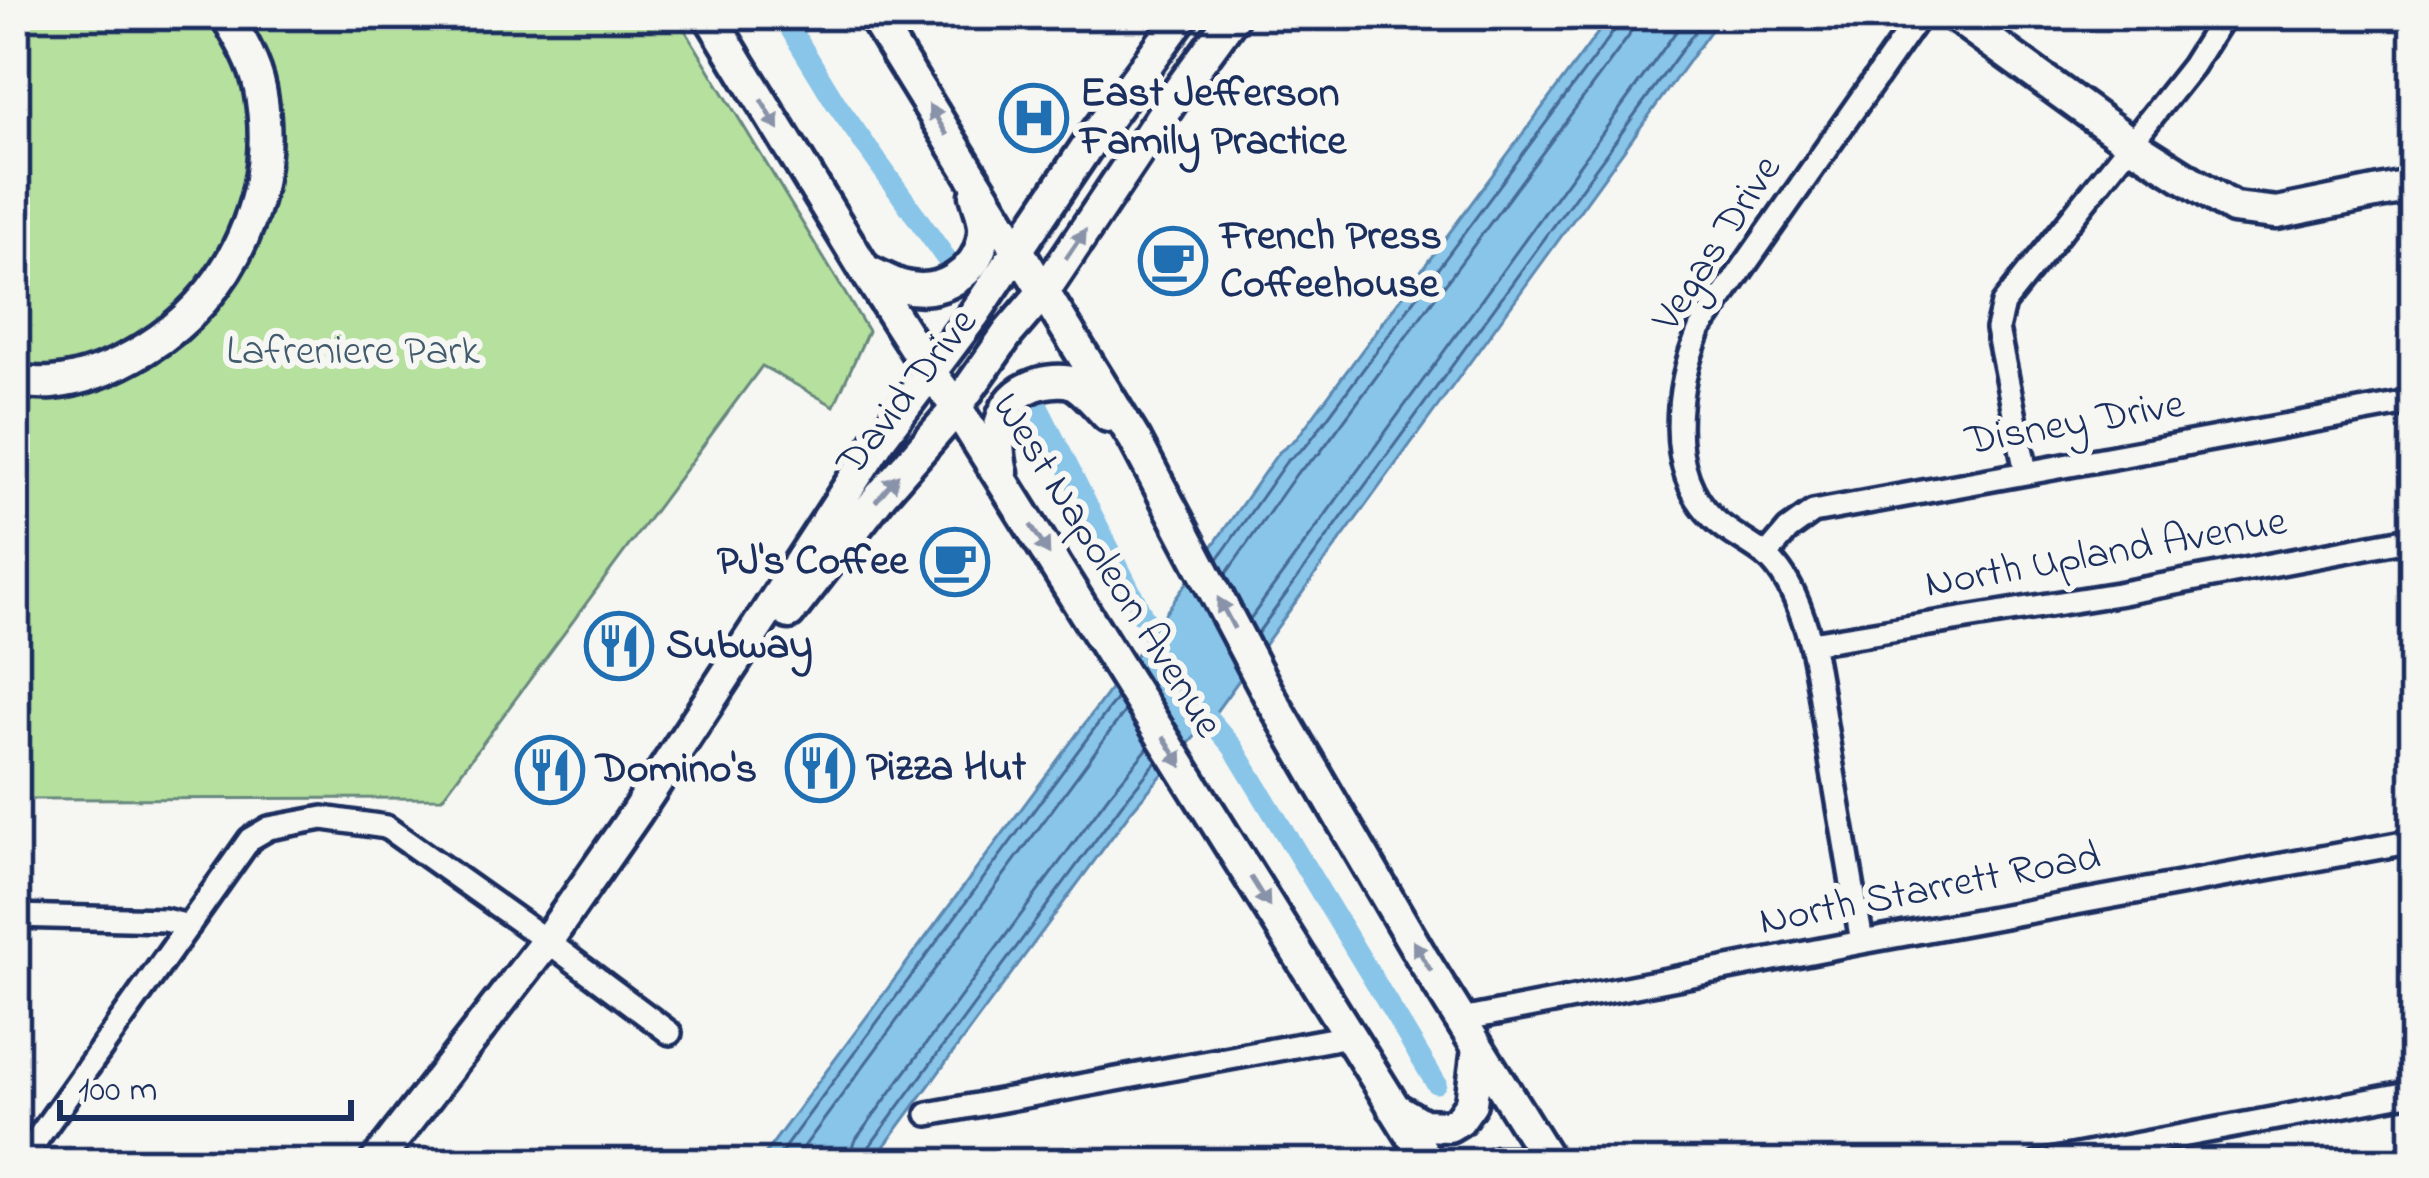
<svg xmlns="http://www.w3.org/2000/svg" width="2429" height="1178" viewBox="0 0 2429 1178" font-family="'Indie Flower',sans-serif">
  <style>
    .green { fill: #b5e09e; stroke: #68887e; stroke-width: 3 }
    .water { fill: #88c5e8; stroke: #5c89b1; stroke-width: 3 }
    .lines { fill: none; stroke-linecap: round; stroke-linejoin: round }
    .shore { stroke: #476b95; stroke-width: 3 }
    .canal { stroke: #88c5e8; stroke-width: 21 }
    .street-casing { stroke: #1b2f5e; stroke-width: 30 }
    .secondary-casing { stroke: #1b2f5e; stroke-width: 39 }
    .street { stroke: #f6f6f2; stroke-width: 21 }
    .secondary { stroke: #f6f6f2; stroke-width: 30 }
    .oneway { fill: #8892a8 }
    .labels { text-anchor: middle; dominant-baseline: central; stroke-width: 12; stroke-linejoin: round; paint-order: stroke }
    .poi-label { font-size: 42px; font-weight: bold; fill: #1b2f5e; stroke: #f6f6f2; text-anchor: start }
    .street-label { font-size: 42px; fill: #1b2f5e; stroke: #f6f6f2 }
    .park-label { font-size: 42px; fill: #425b6e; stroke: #f6f6f2 }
  </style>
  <rect width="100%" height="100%" fill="#f6f6f2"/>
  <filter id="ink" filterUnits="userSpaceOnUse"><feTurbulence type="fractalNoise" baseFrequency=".00833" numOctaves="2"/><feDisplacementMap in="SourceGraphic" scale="24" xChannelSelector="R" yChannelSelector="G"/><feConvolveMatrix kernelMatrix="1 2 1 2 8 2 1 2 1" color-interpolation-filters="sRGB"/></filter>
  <g filter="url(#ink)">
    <path class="green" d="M 15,15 L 676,15 L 868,331 L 834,406 L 762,366 L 442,798 L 15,799 Z"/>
    <path class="water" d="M 1611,15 L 1722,15 L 1215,713 L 1131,811 L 872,1163 L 758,1163 L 1138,652 L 1278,453 L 1297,438 Z"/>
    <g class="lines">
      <path class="shore" d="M 1218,559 L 1286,462 L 1307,445 L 1617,27 L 1620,15
        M 1226,574 L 1297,473 L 1319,454 L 1629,36 L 1635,15
        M 1250,619 L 1688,15
        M 1257,634 L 1707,15
        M 773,1163 L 1117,698
        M 792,1163 L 1125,711
        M 848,1163 L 854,1142 L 1109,795 L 1148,748
        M 864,1163 L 866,1151 L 1122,804 L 1157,761"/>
      <path class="canal" d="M 782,15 L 837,105 L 950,264
        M 1034,399 L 1163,656
        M 1190,697 L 1233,747 L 1436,1083"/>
      <g class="street-casing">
        <path id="street" d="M 2026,472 L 1997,329 L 2003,304 L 2192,66 L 2224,15
          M 1766,556 L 1788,530 L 1813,512 L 2414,402
          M 1811,643 L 2117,594 L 2414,538
          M 15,916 L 164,920 L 189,926
          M 1862,942 C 1851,875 1839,809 1828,743 C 1822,710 1819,676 1811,644 C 1803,615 1790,575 1765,555 C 1749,542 1729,534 1713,518 C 1664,470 1676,386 1700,329 L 1920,15
          M 1461,1020 L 1862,942 L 2414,841
          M 928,1114 L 1349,1036
          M 20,1163 L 250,839 L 269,828 L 323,818 L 386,827 L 547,941 L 670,1033
          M 2039,1163 L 2414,1092"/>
      </g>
      <g class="secondary-casing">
        <path id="secondary" d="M 709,15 L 865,270 L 930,372 L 955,405 L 1429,1163
          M 873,15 L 1135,440 L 1269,695 L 1424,961 L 1550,1163
          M 1954,15 L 2132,144 L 2233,208 L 2277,213 L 2414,185
          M 865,270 C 877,275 889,282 901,286 C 939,297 980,274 984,232 C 985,220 979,206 976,195
          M 15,382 C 27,382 40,384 52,383 C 85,380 117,366 145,349 C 233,295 280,192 260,89 C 255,63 240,38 226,15
          M 1002,473 C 994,437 997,399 1035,385 C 1045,381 1063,379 1073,383 C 1085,389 1098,406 1108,416
          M 789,613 L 881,495 L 950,416 L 1008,333 L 1045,290 L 1177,93 L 1234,15
          M 1393,1107 L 1423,1125 L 1449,1126 L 1459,1120 L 1471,1103 L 1478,1048
          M 375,1163 L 547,941 L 636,813 L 880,439 L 975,313 L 1094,136 L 1183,15
          M 1497,1163 L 1518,1163"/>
      </g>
      <use href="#street" class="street"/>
      <use href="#secondary" class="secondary"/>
    </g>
    <defs><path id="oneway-solid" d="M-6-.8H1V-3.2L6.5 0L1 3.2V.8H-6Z" transform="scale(3)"/></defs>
    <g class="oneway">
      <use href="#oneway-solid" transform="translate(770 115) rotate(59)"/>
      <use href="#oneway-solid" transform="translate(938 120) rotate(-121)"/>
      <use href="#oneway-solid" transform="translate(1076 244) rotate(-56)"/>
      <use href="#oneway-solid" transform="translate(887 488) rotate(-50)"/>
      <use href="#oneway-solid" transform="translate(1040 540) rotate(58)"/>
      <use href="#oneway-solid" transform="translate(1226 613) rotate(-118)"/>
      <use href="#oneway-solid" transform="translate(1173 752) rotate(58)"/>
      <use href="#oneway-solid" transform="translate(1260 892) rotate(58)"/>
      <use href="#oneway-solid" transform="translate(1422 956) rotate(-121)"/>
    </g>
  </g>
  <defs>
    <g id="hospital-ring" transform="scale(3.45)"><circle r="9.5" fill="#f6f6f2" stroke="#1f6fb2" stroke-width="1.5"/><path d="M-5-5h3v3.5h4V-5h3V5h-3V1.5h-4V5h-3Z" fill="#1f6fb2"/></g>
    <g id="cafe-ring" transform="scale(3.45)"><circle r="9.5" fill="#f6f6f2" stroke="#1f6fb2" stroke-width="1.5"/><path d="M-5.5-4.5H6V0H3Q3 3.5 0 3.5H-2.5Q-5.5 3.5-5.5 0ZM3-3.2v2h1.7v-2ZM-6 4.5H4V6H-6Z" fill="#1f6fb2"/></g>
    <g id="restaurant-ring" transform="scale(3.45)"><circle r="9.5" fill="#f6f6f2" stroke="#1f6fb2" stroke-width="1.5"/><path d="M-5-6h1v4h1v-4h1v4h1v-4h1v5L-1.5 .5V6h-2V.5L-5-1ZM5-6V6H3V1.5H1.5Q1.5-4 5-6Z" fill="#1f6fb2"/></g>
  </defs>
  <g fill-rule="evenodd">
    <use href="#hospital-ring" x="1034" y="118"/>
    <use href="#cafe-ring" x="1173" y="261"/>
    <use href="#cafe-ring" x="955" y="562"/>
    <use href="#restaurant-ring" x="619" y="646"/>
    <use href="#restaurant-ring" x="820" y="768"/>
    <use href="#restaurant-ring" x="550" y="770"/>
  </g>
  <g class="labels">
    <g class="poi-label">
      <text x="1080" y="94">East Jefferson<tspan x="1080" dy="48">Family Practice</tspan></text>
      <text x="1220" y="237">French Press<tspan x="1220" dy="48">Coffeehouse</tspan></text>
      <text x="908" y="562" text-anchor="end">PJ's Coffee</text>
      <text x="666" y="646">Subway</text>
      <text x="866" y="768">Pizza Hut</text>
      <text x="596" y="770">Domino's</text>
    </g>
    <g class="street-label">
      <text transform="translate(1718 244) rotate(-57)">Vegas Drive</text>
      <text transform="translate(908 393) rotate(-52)">David Drive</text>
      <text transform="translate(2075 424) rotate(-10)">Disney Drive</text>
      <text transform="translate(2106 554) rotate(-10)">North Upland Avenue</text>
      <text transform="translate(1106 566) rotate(58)">West Napoleon Avenue</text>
      <text transform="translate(1930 890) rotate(-11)">North Starrett Road</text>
    </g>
    <g class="park-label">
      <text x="353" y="352">Lafreniere Park</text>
    </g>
  </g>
  <rect width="2429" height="1178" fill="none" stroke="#f6f6f2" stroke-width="60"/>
  <rect x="30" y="30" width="2369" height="1118" fill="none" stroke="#1b2f5e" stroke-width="4.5" filter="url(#ink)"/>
  <path d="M60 1100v18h291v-18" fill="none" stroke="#1b2f5e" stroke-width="6"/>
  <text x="78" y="1100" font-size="36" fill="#1b2f5e" stroke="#f6f6f2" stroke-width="9" paint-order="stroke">100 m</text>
</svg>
